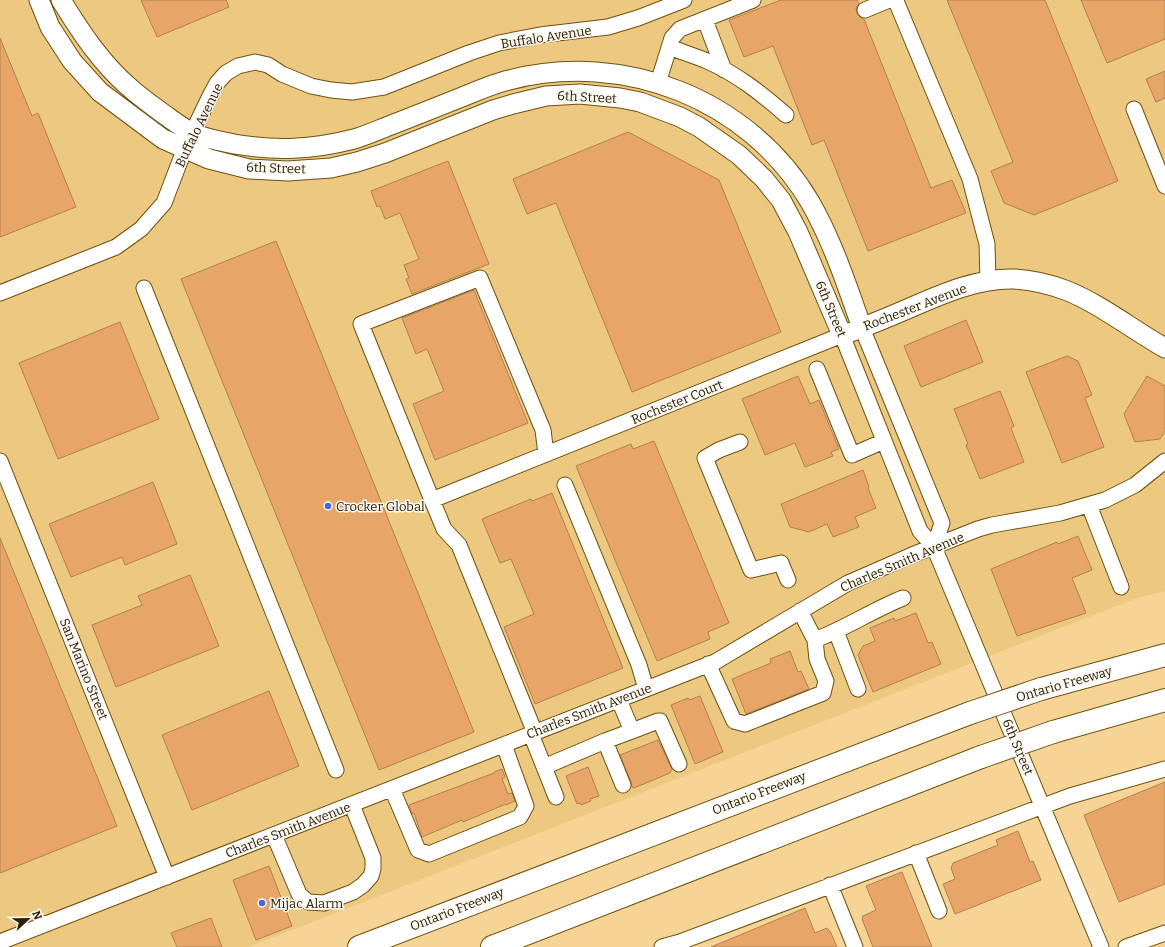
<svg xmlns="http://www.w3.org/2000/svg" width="1165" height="947" viewBox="0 0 1165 947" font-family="Bitter,serif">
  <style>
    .built { fill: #ecc881 }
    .building { fill: #e7a668; stroke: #b28051 }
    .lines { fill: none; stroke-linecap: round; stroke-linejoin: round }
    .minor-casing { stroke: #6e510c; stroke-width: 17 }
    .major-casing { stroke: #6e510c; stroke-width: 21 }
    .highway-casing { stroke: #6e510c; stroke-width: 24 }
    .minor { stroke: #fff; stroke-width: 15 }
    .major { stroke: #fff; stroke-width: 19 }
    .highway { stroke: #fff; stroke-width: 22 }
    .highway-bridge-casing { stroke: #6e510c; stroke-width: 24; stroke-linecap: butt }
    .highway-bridge { stroke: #fff; stroke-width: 22 }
    .poi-dot { fill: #3a6edd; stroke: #fdf9f3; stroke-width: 1.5 }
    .labels { text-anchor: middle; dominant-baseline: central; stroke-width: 3; stroke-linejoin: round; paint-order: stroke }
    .street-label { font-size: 13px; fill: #2c2006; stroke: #fdf9f3 }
    .poi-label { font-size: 13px; fill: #2c2006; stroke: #fdf9f3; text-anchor: start }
  </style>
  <rect width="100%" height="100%" fill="#f5d495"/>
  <path class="built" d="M 0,0 L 1165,0 L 1165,591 L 1137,598 L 249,947 L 0,947 Z"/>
  <path class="building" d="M 141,0 L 226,0 L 229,7 L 157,37 Z
    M 781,0 L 857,0 L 859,4 L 856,8 L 857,13 L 860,17 L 864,19 L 931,188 L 952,180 L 966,213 L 868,251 L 824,140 L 812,145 L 773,46 L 744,57 L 729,20 Z
    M 947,0 L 1045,0 L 1118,181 L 1034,215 L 1004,203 L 991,171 L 1013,162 Z
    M 1081,0 L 1165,0 L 1165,39 L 1107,63 Z
    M 0,38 L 32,116 L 38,113 L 76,207 L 0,237 Z
    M 1165,71 L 1165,98 L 1156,102 L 1146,79 Z
    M 628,132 L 719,180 L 781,332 L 632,392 L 556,203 L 527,214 L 513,179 Z
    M 448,161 L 489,264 L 412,294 L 406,279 L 409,278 L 404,265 L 419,259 L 400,213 L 385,219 L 380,206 L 377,207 L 371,191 Z
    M 276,241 L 474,732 L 379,770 L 181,279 Z
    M 474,290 L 528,423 L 435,460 L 413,404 L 444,391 L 427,349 L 416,354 L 402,318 Z
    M 966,320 L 983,362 L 921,387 L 904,346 Z
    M 120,322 L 159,419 L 58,459 L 19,363 Z
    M 1067,356 L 1078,361 L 1092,395 L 1085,398 L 1104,447 L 1062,463 L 1026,372 Z
    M 798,376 L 810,404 L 819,400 L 839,449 L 831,452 L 833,456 L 805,467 L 795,443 L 765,455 L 742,399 Z
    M 1147,376 L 1165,386 L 1165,431 L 1160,439 L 1135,442 L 1124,414 Z
    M 1000,391 L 1014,426 L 1011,428 L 1024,462 L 980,479 L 966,445 L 968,444 L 954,409 Z
    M 654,441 L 729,623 L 708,632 L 710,639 L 657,661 L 576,466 L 631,444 L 633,449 Z
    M 863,470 L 869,487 L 868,488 L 876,508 L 855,517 L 859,527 L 833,537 L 827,524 L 809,532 L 790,527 L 781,504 Z
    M 153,482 L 177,544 L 125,565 L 122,557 L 71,577 L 49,524 Z
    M 552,493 L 623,668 L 535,704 L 504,627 L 534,614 L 511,559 L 500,563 L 482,519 L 531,499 L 532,501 Z
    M 1078,536 L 1092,570 L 1072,578 L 1086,613 L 1017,636 L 991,569 L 1057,542 L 1058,544 Z
    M 0,538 L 117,826 L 0,873 Z
    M 190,575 L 219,646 L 116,687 L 92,625 L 142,605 L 138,596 Z
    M 916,613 L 928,643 L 932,642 L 941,664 L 873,692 L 858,655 L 863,646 L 875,641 L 870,628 L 894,618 L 895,621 Z
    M 790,651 L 798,672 L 801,671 L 809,689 L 746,714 L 732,679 L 771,663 L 770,659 Z
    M 269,691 L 299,766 L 192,810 L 162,735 Z
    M 700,696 L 723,752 L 695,764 L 671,705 L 688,698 L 689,700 Z
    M 658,740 L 672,769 L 670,773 L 634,788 L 632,787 L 631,782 L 620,755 Z
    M 588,767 L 599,796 L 590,799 L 591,801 L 581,805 L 580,803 L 577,804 L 566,776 Z
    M 502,769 L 505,777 L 502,779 L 508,794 L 512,793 L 515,801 L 506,805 L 506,804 L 463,822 L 462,820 L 422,837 L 414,813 L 412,814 L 409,805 L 494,773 L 494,772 Z
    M 1165,782 L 1165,884 L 1119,902 L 1084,815 Z
    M 1018,831 L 1030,862 L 1033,861 L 1041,880 L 955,914 L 943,884 L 955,879 L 951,868 L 953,863 L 998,845 L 996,840 Z
    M 269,866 L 292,926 L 256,940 L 233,880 Z
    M 902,872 L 932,947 L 873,947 L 862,919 L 863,916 L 876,910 L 866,886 Z
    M 805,908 L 815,933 L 827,928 L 830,931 L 837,947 L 711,947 Z
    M 211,918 L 222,947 L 177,947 L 171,933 Z"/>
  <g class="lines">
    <g class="minor-casing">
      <path id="minor" d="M 896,1 L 970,179 L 987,244 L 988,282
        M 865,10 L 889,0
        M 705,20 L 724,70
        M 669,47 C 682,52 695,56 707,61 C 737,74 762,94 786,115
        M 658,83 L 672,38 L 680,29 L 753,0
        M 1134,109 L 1165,186
        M 144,288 L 336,770
        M 0,293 L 116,247 L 141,229 L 164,203 L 185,148 L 211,94 L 217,83 L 226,73 L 238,66 L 255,62 L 268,65 L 282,74 L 311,86 L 331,90 L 352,92 L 384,87 L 469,53 L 499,43 L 540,35 L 608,27 L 638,18 L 684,0
        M 862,328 L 942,523 L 934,547
        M 817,369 L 852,455 L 884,441
        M 740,442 L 719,450 L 705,458 L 751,570 L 781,563 L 788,580
        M 0,461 L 167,877
        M 565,485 L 639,665 L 646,689
        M 432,500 L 361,324 L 480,278 L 543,430 L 546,454
        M 1089,505 L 1121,587
        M 836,631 L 858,689
        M 815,640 C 846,628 873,610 903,598
        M 708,664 L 734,721 L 745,724 L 823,693 L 826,681 L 817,659 L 815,640 L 800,611
        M 619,700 L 632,731 L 605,741 L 623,785
        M 632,731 L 658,721 L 660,721 L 679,764
        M 535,733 L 459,545 L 444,529 L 432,500 L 842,335 L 920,531 L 934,547 L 1101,947
        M 531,734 L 556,797
        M 544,767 L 605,741
        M 392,789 L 418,850 L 429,854 L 520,817 L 526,806 L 504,745
        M 274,835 L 299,894 L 308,902 L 324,903 L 353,892 L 363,885 L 371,876 L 373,869 L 373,858 L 352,805
        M 916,853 L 939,911
        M 830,885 L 855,947
        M 0,942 L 715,662 L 848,583 L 912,555 L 978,529 L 992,525 L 1060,513 L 1105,500 L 1135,485 L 1165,461
        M 662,947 L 680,942
        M 682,947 L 680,942 L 1070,796 L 1165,769
        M 1126,947 L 1165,933"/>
    </g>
    <g class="major-casing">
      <path id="major" d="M 39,0 L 50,27 L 72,61 L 100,92 L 163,139 L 209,159 L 249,169 L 288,171 L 331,168 L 357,162 L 385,153 L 493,110 L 513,104 L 546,96 L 580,94 L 620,98 L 640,102 L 680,117 L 699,127 L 739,155 L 764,179 L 781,200 L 798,232 L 842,335 C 865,327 889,317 912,307 C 944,293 979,278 1014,279 C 1031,280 1049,284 1065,290 C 1099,303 1133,330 1165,348
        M 61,0 C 80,31 101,63 129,87 C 139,96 150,104 161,112 C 171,119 183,129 195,134 C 207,139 220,141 234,144 C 276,151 311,150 354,139 C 365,136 376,131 386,127 C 412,117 437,107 462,97 C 477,91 493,84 509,80 C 624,50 749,99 810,202 C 833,242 847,286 862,328"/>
    </g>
    <g class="highway-casing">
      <path id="highway" d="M 1041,689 L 1165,655
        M 1053,732 L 1165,700
        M 359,947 L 970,713
        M 492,947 L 981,757"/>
    </g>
    <use href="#minor" class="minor"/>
    <use href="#major" class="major"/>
    <use href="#highway" class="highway"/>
    <g class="highway-bridge-casing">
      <path id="highway-bridge" d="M 970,713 L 1041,689
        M 981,757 L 1053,732"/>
    </g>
    <use href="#highway-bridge" class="highway-bridge"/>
  </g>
  <g class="poi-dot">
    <circle cx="328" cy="506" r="4"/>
    <circle cx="262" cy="903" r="4"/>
  </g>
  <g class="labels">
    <g class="street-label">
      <text transform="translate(546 37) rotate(-9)">Buffalo Avenue</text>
      <text transform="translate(587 97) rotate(3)">6th Street</text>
      <text transform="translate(199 125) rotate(-64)">Buffalo Avenue</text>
      <text transform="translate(276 168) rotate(2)">6th Street</text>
      <text transform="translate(915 307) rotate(-21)">Rochester Avenue</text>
      <text transform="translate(831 309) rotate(67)">6th Street</text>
      <text transform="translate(677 402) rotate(-22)">Rochester Court</text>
      <text transform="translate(902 562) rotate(-23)">Charles Smith Avenue</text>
      <text transform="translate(84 669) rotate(68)">San Marino Street</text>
      <text transform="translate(1064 684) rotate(-16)">Ontario Freeway</text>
      <text transform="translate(589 711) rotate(-21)">Charles Smith Avenue</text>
      <text transform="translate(1018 747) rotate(67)">6th Street</text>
      <text transform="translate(759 793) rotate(-21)">Ontario Freeway</text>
      <text transform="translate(288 830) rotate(-21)">Charles Smith Avenue</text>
      <text transform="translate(457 909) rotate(-21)">Ontario Freeway</text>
    </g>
    <g class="poi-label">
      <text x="336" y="506">Crocker Global</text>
      <text x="270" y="903">Mijac Alarm</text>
    </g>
  </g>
  <g transform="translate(28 919) rotate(68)" stroke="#fdf9f3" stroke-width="3" paint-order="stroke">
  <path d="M0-3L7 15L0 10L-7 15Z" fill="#2c2006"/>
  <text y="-6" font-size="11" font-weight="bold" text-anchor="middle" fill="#2c2006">N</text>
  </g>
</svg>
